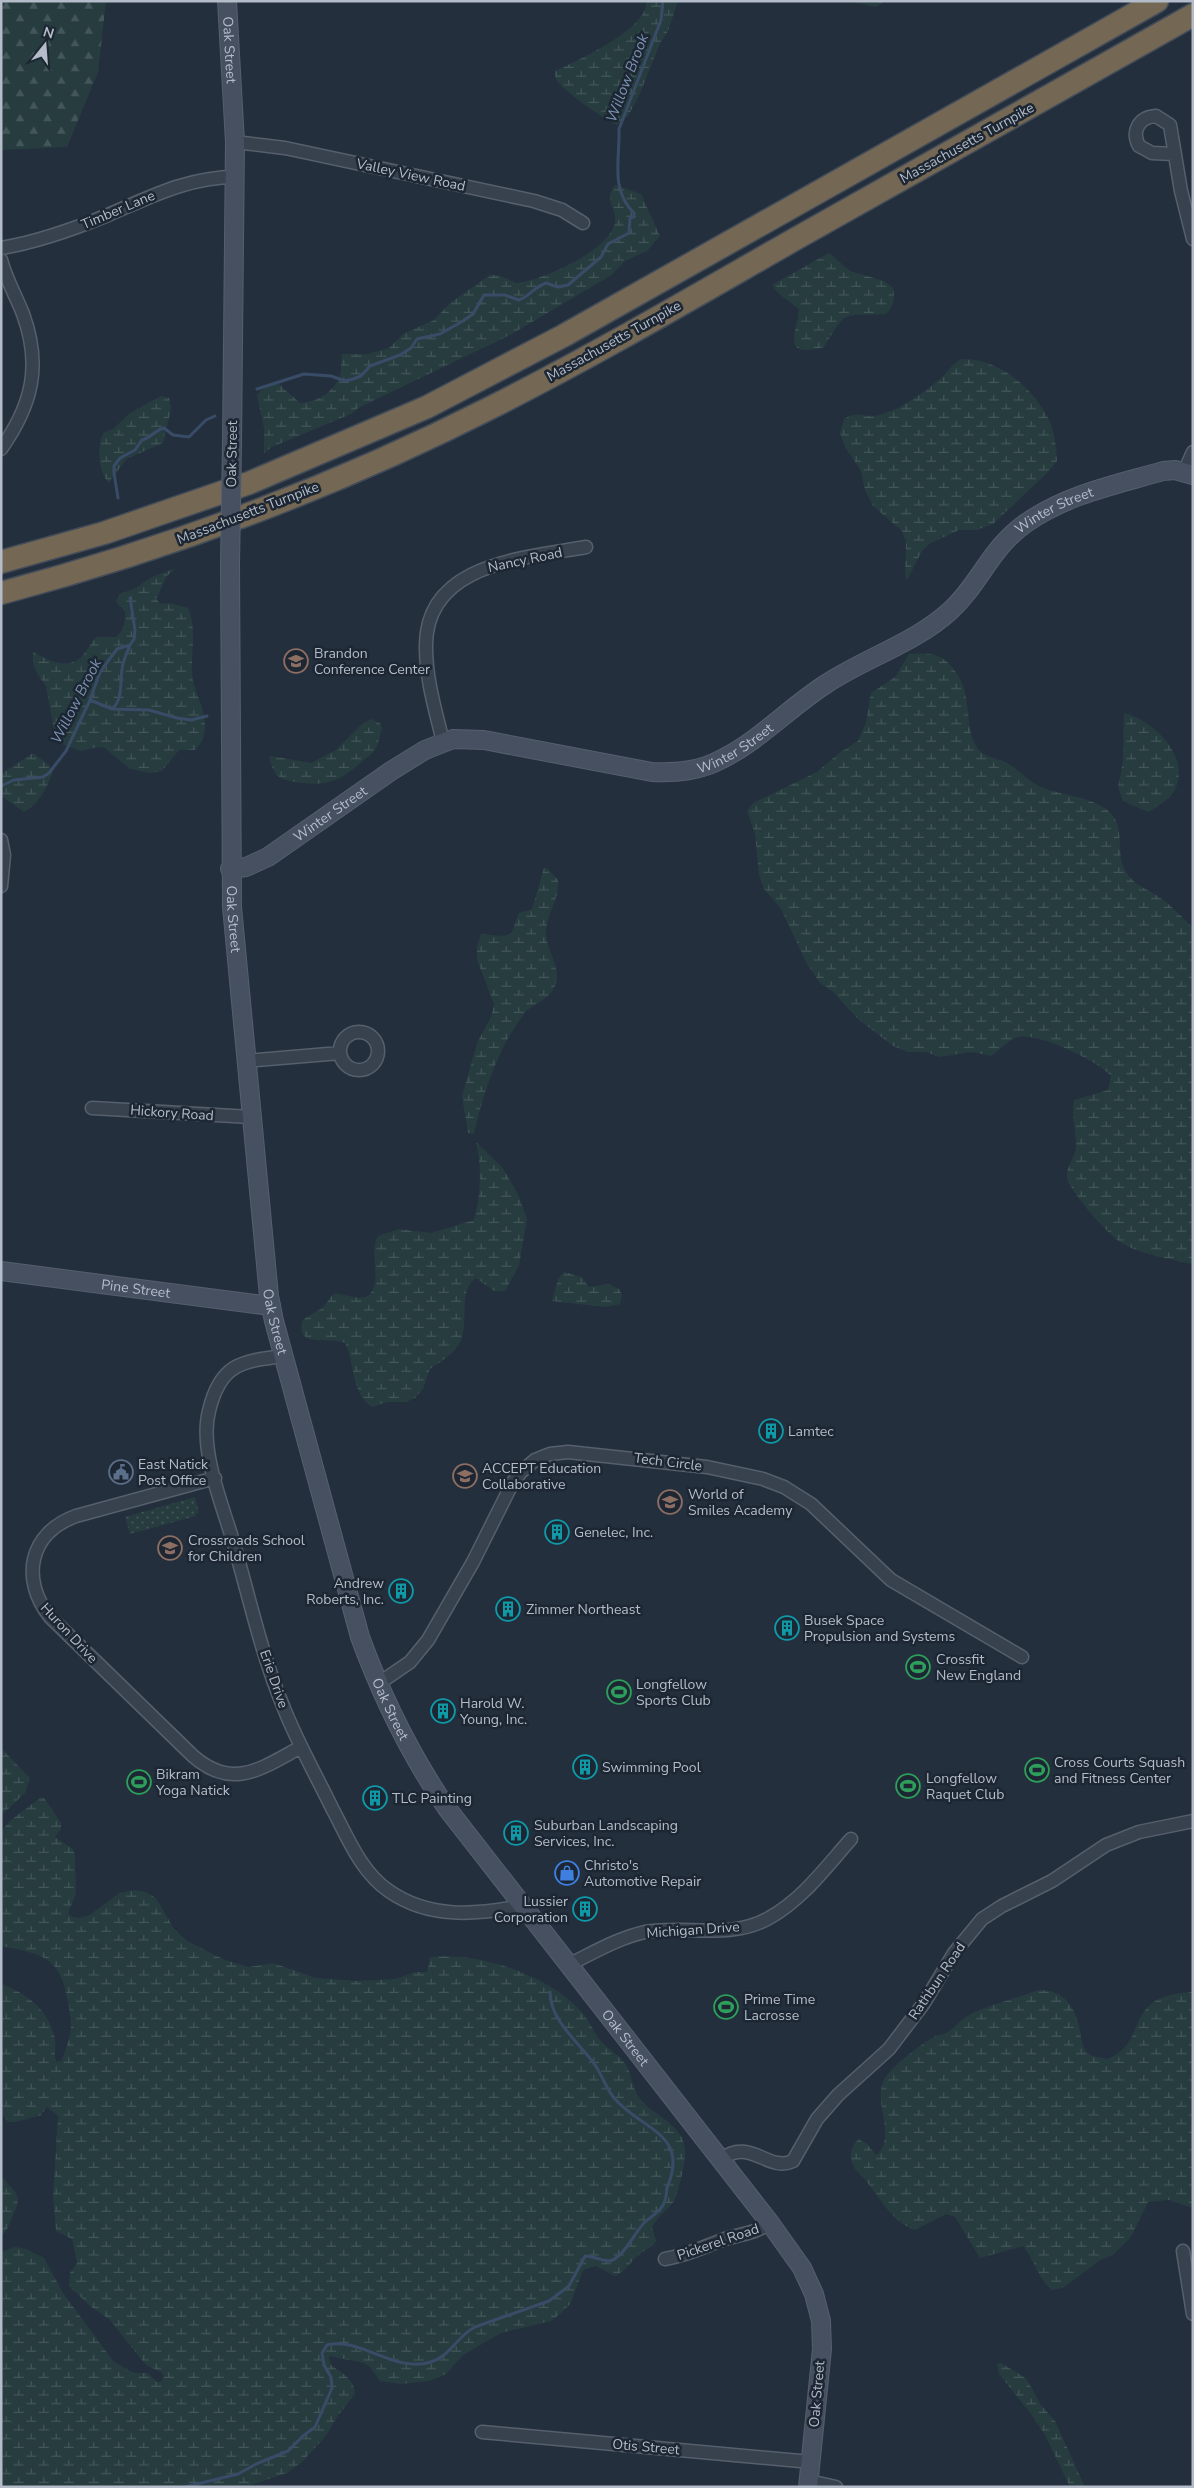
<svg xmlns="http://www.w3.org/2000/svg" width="1194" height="2488" viewBox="0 0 1194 2488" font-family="'Nunito Sans',sans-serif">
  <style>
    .forest { fill: url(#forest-firs) }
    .wetland { fill: url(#wetland-marsh) }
    .park { fill: url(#park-dots) }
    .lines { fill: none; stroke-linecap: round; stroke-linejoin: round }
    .stream { stroke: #394c67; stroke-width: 3 }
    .street-casing { stroke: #565f6c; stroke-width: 15 }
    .secondary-casing { stroke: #565f6c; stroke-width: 20 }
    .highway-casing { stroke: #434c59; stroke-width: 25 }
    .street { stroke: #38414e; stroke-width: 12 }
    .secondary { stroke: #465061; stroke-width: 18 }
    .highway { stroke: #746855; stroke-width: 22 }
    .secondary-bridge-casing { stroke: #565f6c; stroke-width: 20; stroke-linecap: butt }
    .secondary-bridge { stroke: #465061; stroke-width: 18 }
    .labels { text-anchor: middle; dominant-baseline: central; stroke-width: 5; stroke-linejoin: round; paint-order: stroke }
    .street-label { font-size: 14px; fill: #b4bcc9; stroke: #1d2633 }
    .poi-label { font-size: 14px; fill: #b4bcc9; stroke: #1d2633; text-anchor: start }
    .water-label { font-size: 15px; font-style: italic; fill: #7c92b1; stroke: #1d2633 }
  </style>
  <defs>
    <pattern id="forest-firs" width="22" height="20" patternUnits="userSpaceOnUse" patternTransform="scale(1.25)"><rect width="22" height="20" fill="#263c3f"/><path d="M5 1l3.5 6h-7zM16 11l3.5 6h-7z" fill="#435659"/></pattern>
    <pattern id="wetland-marsh" width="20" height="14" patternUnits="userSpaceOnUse" patternTransform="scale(1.25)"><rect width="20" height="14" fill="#263c3f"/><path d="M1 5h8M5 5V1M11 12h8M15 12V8" fill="none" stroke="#435659"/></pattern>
    <pattern id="park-dots" width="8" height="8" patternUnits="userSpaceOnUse" patternTransform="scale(1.25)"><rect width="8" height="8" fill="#263c3f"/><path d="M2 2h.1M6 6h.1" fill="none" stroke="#435659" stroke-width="1.8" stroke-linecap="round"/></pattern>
  </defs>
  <rect width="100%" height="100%" fill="#242f3e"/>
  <path class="forest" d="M 1,1 L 106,1 L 98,72 L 67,147 L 1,150 Z"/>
  <path class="wetland" d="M 646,1 L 678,1 L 668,31 L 660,43 L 639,96 L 628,116 L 617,125 C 605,120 562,90 556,79 C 555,77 555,74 555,71 C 576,61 650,28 646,1 Z
    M 851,1 L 885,1 L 875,7 Z
    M 615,185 L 641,194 L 660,236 L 647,251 L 625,261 L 610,276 L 510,335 L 358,408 L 351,414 L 272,447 L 264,453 L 264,428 L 257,395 C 263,389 269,384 278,383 L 300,403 C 319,402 338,390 341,370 C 341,365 341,360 342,354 L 367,354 L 389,348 L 403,334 L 434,320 L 451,302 L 490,275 L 498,275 L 516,283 C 541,281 611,250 615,222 C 617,207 603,202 615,185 Z
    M 829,253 L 850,271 L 884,281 L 893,288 C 895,299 894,306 886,314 C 843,317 849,306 824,347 C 781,359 796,334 799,310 C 791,301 777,295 772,285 Z
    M 962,359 C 998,358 1034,388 1049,420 C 1055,433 1056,447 1057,461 L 1047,473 L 993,524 L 977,530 L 959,530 L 929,544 L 922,551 L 907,580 L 905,575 L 906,542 L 902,531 L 873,506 L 865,490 L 861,471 L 845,447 L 840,433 L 844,419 C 857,412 857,415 870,416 C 880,416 892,411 900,407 C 914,399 930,388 942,377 C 949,370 953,363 962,359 Z
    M 161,396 L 169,398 L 171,409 L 163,443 L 126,459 L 109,483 C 98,472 97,447 103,433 L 113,429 L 130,413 Z
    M 176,568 L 167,576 L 156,599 L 161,604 L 170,603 L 188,608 C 197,629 191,651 192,673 C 193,691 205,707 205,725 C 205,734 202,744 195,750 L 179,750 L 162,771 L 151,773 L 130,769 L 105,748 L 99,747 L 80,751 L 60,743 L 54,730 L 46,686 L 38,675 L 33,663 L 33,652 C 48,660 68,671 82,656 C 88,650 90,643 97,637 L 116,637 C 125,629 125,622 125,611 L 116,602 L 119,594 L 134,589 L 152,577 Z
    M 909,654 C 931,653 941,652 955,671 C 974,695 963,729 978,749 C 984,757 997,758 1005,762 C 1018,768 1026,780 1039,786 C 1061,796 1087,795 1107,810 C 1126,824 1116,846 1123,866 C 1131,884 1142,886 1156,895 C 1169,903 1182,917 1193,928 L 1193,1264 C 1173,1260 1136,1253 1120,1242 C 1107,1233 1069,1191 1067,1177 C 1066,1165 1076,1158 1076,1145 C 1076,1129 1071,1116 1074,1100 L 1108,1090 L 1111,1076 C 1098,1061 1039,1033 1019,1037 C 1007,1040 1001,1050 991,1056 L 972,1052 L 939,1057 L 926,1052 L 908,1052 L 893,1046 L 858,1019 L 833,992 L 820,983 L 807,964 L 781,909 L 764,889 L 759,875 L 755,834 L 747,811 L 753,803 L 817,772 L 839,753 L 858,741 L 866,722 L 871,693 L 895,677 Z
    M 1124,713 C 1154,720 1194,759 1173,793 C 1167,801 1156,807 1148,812 L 1123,801 L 1118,787 L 1123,762 Z
    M 371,719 L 380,723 L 382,728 C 380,734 379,744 375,750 C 370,756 363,760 358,765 C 339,781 326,786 302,783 C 281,780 275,779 269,758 L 271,756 L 311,763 L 336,750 L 363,723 Z
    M 33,753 L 49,765 L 53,772 C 46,789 40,803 24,812 L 1,796 L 1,774 Z
    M 544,868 L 547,868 L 558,880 C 560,899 547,913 546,931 C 545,949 561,966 556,983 C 551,1001 533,1002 524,1014 C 498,1048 483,1093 474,1134 L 468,1133 L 462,1096 L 477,1043 L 491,1017 L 494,1004 L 477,960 L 477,946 L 481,934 L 503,936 L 511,934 L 519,913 L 532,909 Z
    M 476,1142 L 502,1167 L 518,1194 L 527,1219 L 519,1266 L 505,1291 L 494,1291 L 476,1278 C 456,1292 471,1325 459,1344 C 451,1356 442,1361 430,1369 L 423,1389 L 415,1398 L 406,1402 L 387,1402 L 372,1407 C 351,1394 355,1362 345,1343 C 328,1336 296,1349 302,1321 C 308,1315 315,1313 322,1308 C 326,1305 330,1296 334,1294 C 341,1291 366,1307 373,1289 C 380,1273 369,1252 378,1236 L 399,1229 L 431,1233 L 474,1220 C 481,1196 482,1166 476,1142 Z
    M 564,1272 L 582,1277 L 589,1287 L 609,1284 L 619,1289 L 622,1295 L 620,1304 L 606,1307 L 552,1301 L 558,1279 Z
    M 1,1748 L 30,1778 L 25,1793 L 1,1816 Z
    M 41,1797 L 45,1799 L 61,1823 L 61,1829 L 55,1837 L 73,1849 L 75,1855 L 76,1894 L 68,1913 L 72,1917 L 79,1918 L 90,1915 L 119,1893 L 134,1890 L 146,1892 L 156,1898 L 174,1929 L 187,1941 L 225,1960 L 249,1967 L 273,1963 L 316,1978 L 358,1981 L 395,1979 L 415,1972 L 427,1972 L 430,1957 C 479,1952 546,1974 580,2010 C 589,2019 593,2032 601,2041 C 608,2049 618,2054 624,2062 C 633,2073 631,2089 641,2100 C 655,2117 683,2124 685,2149 C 686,2160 679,2191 674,2201 C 667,2211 657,2217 652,2227 L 656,2241 C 652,2248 646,2249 640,2254 C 631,2261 627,2270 615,2276 L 596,2266 L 583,2270 L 571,2303 L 560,2314 L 551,2321 L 501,2333 L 463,2355 L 446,2374 L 429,2381 L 401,2384 L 380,2381 L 370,2367 L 364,2363 L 329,2356 L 331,2365 C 343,2374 354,2378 355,2394 L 337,2417 L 325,2437 L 302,2462 L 287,2473 L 245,2487 L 1,2487 L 1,2252 L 15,2247 L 26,2249 L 44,2258 L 63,2293 L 114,2362 L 134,2373 L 147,2373 L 157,2382 L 161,2382 L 164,2376 L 161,2372 L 146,2365 L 109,2319 L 90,2306 L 69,2286 L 70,2273 L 77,2263 L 72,2239 L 56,2231 L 53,2197 L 58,2116 L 47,2107 L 40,2116 C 30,2117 18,2123 8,2122 L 3,2115 L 1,1984 C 27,1993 51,2012 55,2040 C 56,2047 53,2057 57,2062 L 62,2060 C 72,2031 73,2032 68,2001 C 60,1956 42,1954 1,1946 L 1,1831 L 11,1820 Z
    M 1038,1990 C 1061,1989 1073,2003 1079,2025 C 1081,2034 1080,2042 1086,2051 C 1092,2057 1100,2058 1108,2059 C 1151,2040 1121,1995 1193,1992 L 1193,2208 L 1169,2200 L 1148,2202 L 1131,2237 L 1113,2255 L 1100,2260 L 1063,2288 L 1052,2290 C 1037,2278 1035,2260 1023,2246 L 980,2258 L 955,2217 L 946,2214 L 915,2230 C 893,2223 880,2198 866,2181 C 862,2175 854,2170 852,2163 C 849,2153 852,2145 859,2139 L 867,2144 L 876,2155 C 897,2138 874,2105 883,2082 C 887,2070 922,2043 934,2037 C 938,2034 944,2035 948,2032 C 956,2027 961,2019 969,2015 C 990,2004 1016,1999 1038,1990 Z
    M 1,2176 C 19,2197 23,2194 11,2220 C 8,2227 7,2231 1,2237 Z
    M 1001,2363 L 1026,2378 L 1041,2405 L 1055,2421 L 1085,2487 L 1070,2487 L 1045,2435 L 1031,2414 L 999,2374 L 997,2364 Z"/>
  <path class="park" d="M 195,1497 L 199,1513 L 195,1514 L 196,1516 L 130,1534 L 125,1517 Z"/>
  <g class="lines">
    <path class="stream" d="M 257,389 L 304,374 L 331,376 L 345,381 L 353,379 L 361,376 L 370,366 L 400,355 L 411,348 L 417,339 L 440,334 L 463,321 L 473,314 L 484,295 L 505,295 L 519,300 C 530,296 534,287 546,283 L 558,287 L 568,285 L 601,257 L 608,244 L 629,233 L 630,218 L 634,217 L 634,213 C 610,190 620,159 619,129 L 661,20 L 663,1
      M 118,498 L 114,473 L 114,466 L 120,458 L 135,450 L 142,440 C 151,438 155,430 164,428 L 173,435 L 189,437 L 206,420 L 215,416
      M 90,700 L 112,709 L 149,710 L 177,718 L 191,720 L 207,716
      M 113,708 C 123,699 120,681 122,669 C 123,660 127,653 130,645
      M 1,786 L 14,780 L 43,777 L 49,773 L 66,751 L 90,700 L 100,672 L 117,649 L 130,645 L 134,639 L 135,630 L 130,598
      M 185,2487 L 238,2474 L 256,2464 L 288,2451 L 303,2436 L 315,2427 L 332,2388 L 331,2377 L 324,2365 L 322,2353 L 327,2345 C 359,2336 395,2374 431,2362 C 451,2356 457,2336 475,2327 L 549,2301 L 569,2286 L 585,2256 C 595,2256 599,2260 607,2261 C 622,2262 635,2231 645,2222 C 654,2214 664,2210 666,2196 C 667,2192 666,2189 668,2185 C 689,2133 640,2129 614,2098 C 606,2088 602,2075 595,2065 C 579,2042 550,2021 550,1992"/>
    <g class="street-casing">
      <path id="street" d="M 235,142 L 285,148 L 534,201 L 562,210 L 583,223
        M 1174,154 L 1152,153 L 1139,146 C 1131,131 1139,117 1156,116 L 1170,125 L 1181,191 L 1193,239
        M 1,248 C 38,242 74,229 108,215 C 150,197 188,177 236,177
        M 1,260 C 6,279 16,296 23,314 C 42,366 32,405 1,449
        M 1184,472 L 1193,452
        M 443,742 C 436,712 426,680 426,648 C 424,563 525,558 586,547
        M 1,840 L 4,855 L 1,886
        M340 1051a19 19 0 1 1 38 0a19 19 0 1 1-38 0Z
        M 245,1061 L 340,1053
        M 92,1108 L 251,1117
        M 284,1356 C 241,1361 220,1364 209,1411 C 199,1449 222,1504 233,1541 C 249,1596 261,1653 283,1706 C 297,1742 316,1775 333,1810 C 348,1838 361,1872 389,1891 C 429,1919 476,1915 522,1906
        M 215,1478 L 76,1516 C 29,1533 20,1579 50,1617 L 193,1756 C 233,1791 262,1768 301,1747
        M 378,1684 L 410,1662 L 428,1640 L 473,1562 L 513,1482 L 521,1472 L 535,1460 L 550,1454 L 568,1452 L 707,1467 L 763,1479 L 784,1487 L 811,1504 L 891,1580 L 1022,1657
        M 568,1965 C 593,1953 618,1938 645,1932 C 687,1925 730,1940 769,1918 C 802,1900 826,1867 851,1839
        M 720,2160 C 750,2136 768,2173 793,2161 L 817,2119 L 838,2095 L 889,2049 L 924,2003 L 954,1953 L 982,1919 L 1002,1906 L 1052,1881 L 1106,1845 L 1139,1832 L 1193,1821
        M 1183,2251 L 1193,2314
        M 665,2259 C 689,2255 703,2247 725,2239 C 741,2234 756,2233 770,2223
        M 482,2432 L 811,2462
        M 809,2481 L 836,2487"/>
    </g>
    <g class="secondary-casing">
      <g id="secondary">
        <path id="s1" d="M 227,1 L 235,142 L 232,443"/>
        <path id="s2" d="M 230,565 L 232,907 L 269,1296 L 274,1321 L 360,1637 C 382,1697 410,1754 446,1807 L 770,2223 L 802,2268 L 814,2294 L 821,2321 L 822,2349 L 808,2487"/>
        <path id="s3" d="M 230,869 L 246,867 L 268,857 L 391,771 L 425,750 L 453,739 L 484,740 L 652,772 C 677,773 700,771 722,759 C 760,740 790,707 826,684 C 865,658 915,643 950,611 C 980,584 990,548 1026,523 C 1068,494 1115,485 1163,471 L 1175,470 L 1193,475"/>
        <path id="s4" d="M 1,1271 L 271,1306"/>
      </g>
    </g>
    <g class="highway-casing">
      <path id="highway" d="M 1,562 L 104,533 L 249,483 L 427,407 L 563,336 L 1157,1
        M 1,593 C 171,548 337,486 494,406 C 597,354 697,295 797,238 C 929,164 1061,90 1193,15"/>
    </g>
    <use href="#street" class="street"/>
    <use href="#secondary" class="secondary"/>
    <use href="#highway" class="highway"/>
    <g class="secondary-bridge-casing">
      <path id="secondary-bridge" d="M 230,565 L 232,443"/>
    </g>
    <use href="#secondary-bridge" class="secondary-bridge"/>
  </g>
  <defs>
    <g id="school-ring" transform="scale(1.25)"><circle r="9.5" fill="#1d2633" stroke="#8d6e63" stroke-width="1.5"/><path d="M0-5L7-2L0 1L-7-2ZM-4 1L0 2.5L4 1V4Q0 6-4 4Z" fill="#8d6e63"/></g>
    <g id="building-ring" transform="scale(1.25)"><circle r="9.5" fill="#1d2633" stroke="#0f9aa8" stroke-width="1.5"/><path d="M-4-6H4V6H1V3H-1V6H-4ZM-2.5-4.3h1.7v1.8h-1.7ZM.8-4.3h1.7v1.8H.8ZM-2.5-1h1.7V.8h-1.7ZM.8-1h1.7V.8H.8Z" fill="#0f9aa8"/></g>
    <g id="civic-ring" transform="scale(1.25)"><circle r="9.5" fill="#1d2633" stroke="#5c6f8a" stroke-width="1.5"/><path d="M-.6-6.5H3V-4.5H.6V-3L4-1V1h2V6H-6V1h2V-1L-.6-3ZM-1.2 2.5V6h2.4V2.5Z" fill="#5c6f8a"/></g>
    <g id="stadium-ring" transform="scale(1.25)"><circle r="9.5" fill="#1d2633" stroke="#2e9e5b" stroke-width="1.5"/><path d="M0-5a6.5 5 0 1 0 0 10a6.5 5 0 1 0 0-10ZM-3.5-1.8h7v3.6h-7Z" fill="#2e9e5b"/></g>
    <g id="shop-ring" transform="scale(1.25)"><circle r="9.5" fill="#1d2633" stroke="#3f7fe0" stroke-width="1.5"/><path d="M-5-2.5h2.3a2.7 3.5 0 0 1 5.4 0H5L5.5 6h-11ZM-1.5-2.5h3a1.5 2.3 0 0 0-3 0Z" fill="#3f7fe0"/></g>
  </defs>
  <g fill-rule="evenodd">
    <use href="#school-ring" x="296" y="661"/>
    <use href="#building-ring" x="771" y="1431"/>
    <use href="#civic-ring" x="121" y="1472"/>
    <use href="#school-ring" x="465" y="1476"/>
    <use href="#school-ring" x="670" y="1502"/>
    <use href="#building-ring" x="557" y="1532"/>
    <use href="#school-ring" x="170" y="1548"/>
    <use href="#building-ring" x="401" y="1591"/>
    <use href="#building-ring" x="508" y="1609"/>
    <use href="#building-ring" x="787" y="1628"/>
    <use href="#stadium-ring" x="918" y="1667"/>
    <use href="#stadium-ring" x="619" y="1692"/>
    <use href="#building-ring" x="443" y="1711"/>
    <use href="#building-ring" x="585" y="1767"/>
    <use href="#stadium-ring" x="1037" y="1770"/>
    <use href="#stadium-ring" x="139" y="1782"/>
    <use href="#stadium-ring" x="908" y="1786"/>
    <use href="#building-ring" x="375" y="1798"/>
    <use href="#building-ring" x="516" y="1833"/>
    <use href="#shop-ring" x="567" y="1873"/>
    <use href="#building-ring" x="585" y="1909"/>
    <use href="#stadium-ring" x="726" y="2007"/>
  </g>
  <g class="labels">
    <g class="street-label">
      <text stroke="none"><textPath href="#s1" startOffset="49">Oak Street</textPath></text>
      <text transform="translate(967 143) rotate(-29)">Massachusetts Turnpike</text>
      <text transform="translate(411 175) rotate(12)">Valley View Road</text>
      <text transform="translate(118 210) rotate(-23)">Timber Lane</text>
      <text transform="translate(614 341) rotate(-29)">Massachusetts Turnpike</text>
      <text transform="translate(232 454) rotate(-89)">Oak Street</text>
      <text stroke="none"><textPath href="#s3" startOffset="955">Winter Street</textPath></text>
      <text transform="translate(248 513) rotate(-21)">Massachusetts Turnpike</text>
      <text transform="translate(525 560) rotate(-12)">Nancy Road</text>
      <text stroke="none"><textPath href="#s3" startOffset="551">Winter Street</textPath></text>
      <text stroke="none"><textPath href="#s3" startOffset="116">Winter Street</textPath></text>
      <text stroke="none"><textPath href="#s2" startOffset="354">Oak Street</textPath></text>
      <text transform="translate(172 1113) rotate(4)">Hickory Road</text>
      <text stroke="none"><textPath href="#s4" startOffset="136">Pine Street</textPath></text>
      <text stroke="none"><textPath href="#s2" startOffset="759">Oak Street</textPath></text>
      <text transform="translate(668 1462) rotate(7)">Tech Circle</text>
      <text transform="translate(69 1633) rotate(47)">Huron Drive</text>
      <text transform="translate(274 1679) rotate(71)">Erie Drive</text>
      <text stroke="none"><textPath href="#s2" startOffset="1164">Oak Street</textPath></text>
      <text transform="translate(693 1930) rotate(-4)">Michigan Drive</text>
      <text transform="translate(937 1981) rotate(-56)">Rathbun Road</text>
      <text stroke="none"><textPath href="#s2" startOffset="1569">Oak Street</textPath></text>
      <text transform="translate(718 2242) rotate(-19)">Pickerel Road</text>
      <text transform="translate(817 2394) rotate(-85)">Oak Street</text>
      <text transform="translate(646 2447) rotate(5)">Otis Street</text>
    </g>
    <g class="poi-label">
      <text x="314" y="653">Brandon<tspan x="314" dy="16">Conference Center</tspan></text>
      <text x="788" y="1431">Lamtec</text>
      <text x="138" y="1464">East Natick<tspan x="138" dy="16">Post Office</tspan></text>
      <text x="482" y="1468">ACCEPT Education<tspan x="482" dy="16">Collaborative</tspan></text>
      <text x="688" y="1494">World of<tspan x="688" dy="16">Smiles Academy</tspan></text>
      <text x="574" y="1532">Genelec, Inc.</text>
      <text x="188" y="1540">Crossroads School<tspan x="188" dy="16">for Children</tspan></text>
      <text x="384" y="1583" text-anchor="end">Andrew<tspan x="384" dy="16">Roberts, Inc.</tspan></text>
      <text x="526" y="1609">Zimmer Northeast</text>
      <text x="804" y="1620">Busek Space<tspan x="804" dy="16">Propulsion and Systems</tspan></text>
      <text x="936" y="1659">Crossfit<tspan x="936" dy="16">New England</tspan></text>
      <text x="636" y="1684">Longfellow<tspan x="636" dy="16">Sports Club</tspan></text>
      <text x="460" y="1703">Harold W.<tspan x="460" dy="16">Young, Inc.</tspan></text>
      <text x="1054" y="1762">Cross Courts Squash<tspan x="1054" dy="16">and Fitness Center</tspan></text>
      <text x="602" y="1767">Swimming Pool</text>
      <text x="156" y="1774">Bikram<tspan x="156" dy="16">Yoga Natick</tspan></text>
      <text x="926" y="1778">Longfellow<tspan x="926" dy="16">Raquet Club</tspan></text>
      <text x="392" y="1798">TLC Painting</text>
      <text x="534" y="1825">Suburban Landscaping<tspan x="534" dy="16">Services, Inc.</tspan></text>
      <text x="584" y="1865">Christo's<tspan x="584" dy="16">Automotive Repair</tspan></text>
      <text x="568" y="1901" text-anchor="end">Lussier<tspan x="568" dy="16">Corporation</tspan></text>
      <text x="744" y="1999">Prime Time<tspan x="744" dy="16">Lacrosse</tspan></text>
    </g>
    <g class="water-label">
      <text transform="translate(627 78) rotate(-69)">Willow Brook</text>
      <text transform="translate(76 701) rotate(-63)">Willow Brook</text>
    </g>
  </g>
  <rect width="1194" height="2488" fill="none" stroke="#b4bcc9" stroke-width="5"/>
  <g transform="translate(45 45) rotate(17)" stroke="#1d2633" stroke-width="4" paint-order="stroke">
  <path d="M0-4L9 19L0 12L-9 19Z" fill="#b4bcc9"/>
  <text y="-8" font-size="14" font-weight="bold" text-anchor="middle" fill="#b4bcc9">N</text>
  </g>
</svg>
